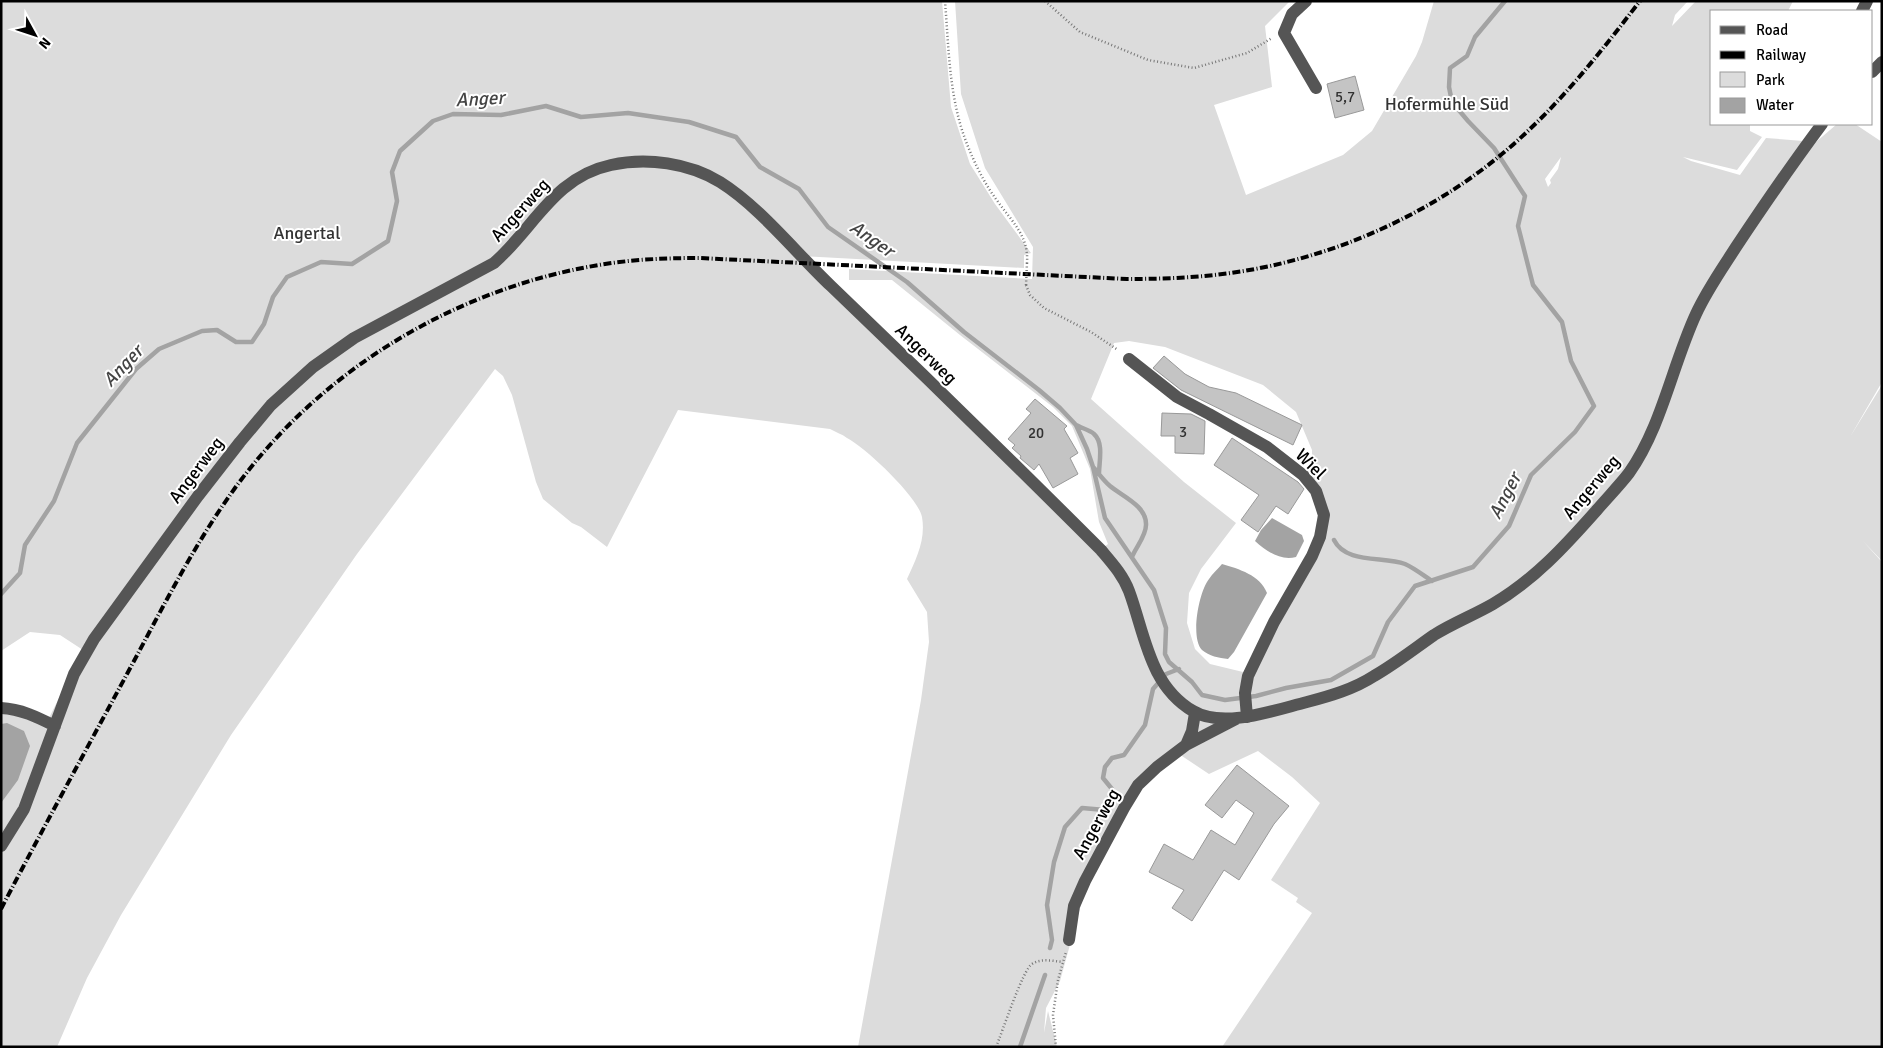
<svg xmlns="http://www.w3.org/2000/svg" width="1883" height="1048" viewBox="0 0 1883 1048" font-family="Signika,sans-serif">
  <style>
    .green { fill: #dcdcdc; fill-rule: evenodd }
    .water { fill: #a3a3a3 }
    .lines { fill: none; stroke-linecap: round; stroke-linejoin: round }
    .stream { stroke: #a3a3a3; stroke-width: 4.5 }
    .building { fill: #c4c4c4; stroke: #999 }
    .path { stroke: #777; stroke-width: 2.5; stroke-dasharray: 1 2.5; stroke-linecap: butt }
    .minor { stroke: #555; stroke-width: 12 }
    .rail { stroke: #000; stroke-width: 4; stroke-dasharray: 8 2.5 1 2.5; stroke-linecap: butt }
    .path-bridge { stroke: #777; stroke-width: 2.5; stroke-dasharray: 1 2.5; stroke-linecap: butt }
    .labels { text-anchor: middle; dominant-baseline: central; stroke-width: 4; stroke-linejoin: round; paint-order: stroke }
    .number-label { font-size: 15px; fill: #313131 }
    .park-label { font-size: 18px; fill: #333; stroke: #fff }
    .street-label { font-size: 18px; fill: #000; stroke: #fff }
    .water-label { font-size: 19px; font-style: italic; fill: #444; stroke: #fff }
  </style>
  <rect width="100%" height="100%" fill="#fff"/>
  <path class="green" d="M 1,1 L 942,1 L 951,107 L 970,164 L 995,204 L 1031,253 L 1024,255 L 1024,268 L 801,256 L 1102,549 L 1108,544 L 1099,522 L 1090,469 L 1072,426 L 1053,407 L 960,335 L 892,280 L 849,280 L 849,269 L 1032,279 L 1033,247 L 985,168 L 961,94 L 955,1 L 1290,1 L 1265,26 L 1272,87 L 1214,105 L 1246,195 L 1343,155 L 1372,131 L 1416,56 L 1422,42 L 1434,1 L 1688,1 L 1675,15 L 1672,26 L 1696,1 L 1793,1 L 1788,11 L 1712,11 L 1712,124 L 1750,124 L 1750,131 L 1762,137 L 1737,170 L 1683,157 L 1691,161 L 1740,175 L 1766,138 L 1816,142 L 1837,124 L 1855,124 L 1882,142 L 1882,382 L 1850,437 L 1882,385 L 1882,561 L 1862,540 L 1882,562 L 1882,1047 L 1222,1047 L 1312,913 L 1296,902 L 1298,898 L 1271,880 L 1320,803 L 1292,777 L 1258,751 L 1209,774 L 1179,754 L 1139,788 L 1087,883 L 1060,981 L 1046,1008 L 1044,1033 L 1048,1011 L 1057,1047 L 858,1047 L 921,700 L 929,642 L 927,612 L 907,579 C 916,559 926,540 922,517 C 918,497 866,448 847,438 C 842,434 835,432 830,429 L 678,410 L 607,547 L 581,527 L 572,523 L 543,499 L 536,482 L 512,395 L 503,376 L 495,369 L 357,554 L 231,735 L 121,915 L 87,978 L 57,1047 L 1,1047 L 1,852 L 11,836 L 1,833 L 1,708 L 49,718 L 83,650 L 60,635 L 30,632 L 1,651 ZM 1561,157 L 1558,169 L 1550,180 L 1551,183 L 1548,187 L 1545,179 ZM 1129,341 L 1165,347 L 1263,385 L 1296,412 L 1312,450 L 1312,457 L 1301,476 L 1317,504 L 1319,535 L 1242,677 L 1243,672 L 1210,664 L 1195,649 L 1187,623 L 1189,593 L 1201,569 L 1236,523 L 1184,482 L 1091,399 L 1114,343 Z"/>
  <path class="water" d="M 1272,518 L 1302,535 L 1304,541 L 1296,557 C 1280,561 1266,551 1255,541 L 1261,530 Z
    M 1222,564 C 1239,569 1260,575 1267,593 L 1234,652 L 1228,659 C 1219,658 1209,656 1202,650 C 1190,638 1199,591 1209,579 C 1212,574 1218,569 1222,564 Z
    M 7,723 L 24,731 L 30,746 L 18,780 L 1,803 L 1,724 Z"/>
  <g class="lines">
    <path class="stream" d="M 1076,425 C 1081,428 1090,430 1094,434 C 1104,443 1099,462 1099,474
      M 1094,468 C 1099,474 1104,481 1110,486 C 1122,496 1147,506 1146,525 C 1146,536 1136,547 1132,557
      M 1334,540 C 1346,564 1383,556 1405,564 C 1414,568 1423,575 1432,581
      M 1,594 L 20,573 L 25,545 L 54,501 L 77,443 L 136,369 L 159,349 L 202,331 L 217,330 L 236,342 L 252,342 L 264,324 L 273,297 L 287,277 L 321,262 L 352,264 L 388,241 L 397,201 L 392,172 L 400,151 L 433,121 L 453,114 L 501,115 L 546,106 L 581,117 L 628,113 L 689,122 L 736,137 L 760,167 L 799,189 L 828,227 L 907,282 L 964,332 L 1039,390 L 1060,408 L 1076,425 L 1087,449 L 1093,467 L 1105,518 L 1154,590 L 1166,628 L 1165,654 L 1169,662 L 1192,682 L 1202,695 L 1225,700 L 1256,696 L 1286,688 L 1331,680 L 1373,656 L 1388,622 L 1415,586 L 1473,567 L 1509,526 L 1531,475 L 1575,432 L 1594,406 L 1571,361 L 1562,322 L 1533,285 L 1518,226 L 1525,196 L 1494,148 L 1468,121 L 1452,102 L 1449,87 L 1450,68 L 1467,56 L 1475,37 L 1505,1
      M 1050,948 L 1052,940 L 1047,905 L 1054,862 L 1065,827 L 1082,808 L 1105,810 L 1112,789 L 1103,778 L 1105,767 L 1112,758 L 1124,755 L 1145,725 L 1153,689 L 1166,674 L 1179,669
      M 1020,1047 L 1045,975"/>
  </g>
  <path class="building" d="M 1355,76 L 1364,110 L 1335,118 L 1327,84 Z
    M 1164,356 L 1185,374 L 1209,387 L 1236,393 L 1302,425 L 1293,445 L 1181,390 L 1153,368 Z
    M 1035,399 L 1067,426 L 1064,429 L 1078,453 L 1070,458 L 1078,474 L 1053,488 L 1039,464 L 1034,470 L 1020,458 L 1021,456 L 1012,448 L 1015,445 L 1008,439 L 1031,413 L 1026,409 Z
    M 1162,413 L 1191,414 L 1205,421 L 1204,454 L 1175,453 L 1175,436 L 1161,436 Z
    M 1232,438 L 1298,482 L 1304,489 L 1288,514 L 1276,506 L 1258,532 L 1241,520 L 1259,495 L 1214,465 Z
    M 1237,765 L 1289,806 L 1274,824 L 1239,880 L 1224,870 L 1192,921 L 1172,908 L 1184,890 L 1149,872 L 1164,844 L 1193,860 L 1211,830 L 1235,845 L 1254,813 L 1236,800 L 1222,818 L 1205,805 Z"/>
  <g class="lines">
    <path class="path" d="M 945,1 C 949,51 949,102 969,149 C 976,166 985,184 996,199 C 1011,221 1029,235 1027,263
      M 1045,1 L 1080,32 L 1148,60 L 1194,68 L 1247,53 L 1272,38
      M 1026,285 L 1030,295 L 1044,308 L 1091,332 L 1118,350
      M 996,1047 C 1002,1033 1023,969 1032,964 C 1041,958 1053,961 1063,962
      M 1056,1047 L 1053,1015 L 1058,980 L 1066,952"/>
    <path class="minor" d="M 1306,1 L 1292,14 L 1284,33 L 1316,88
      M 1862,11 L 1867,1
      M 1872,72 L 1882,62
      M 1129,359 L 1177,397 L 1209,414 L 1267,447 L 1303,475 L 1316,491 L 1324,515 L 1320,537 L 1312,556 L 1274,622 L 1248,676 L 1245,693 L 1247,717
      M 1,708 C 21,709 37,717 55,726
      M 1186,745 L 1192,731 L 1195,713
      M 1,846 L 24,809 L 74,674 L 94,639 L 198,496 L 240,442 L 271,405 L 313,367 L 354,338 L 494,263 C 534,228 554,177 611,165 C 647,157 689,163 720,182 C 760,207 796,253 831,286 C 922,373 1012,461 1101,550 C 1112,563 1123,575 1129,591 C 1145,634 1149,685 1193,711 C 1223,729 1275,710 1307,702 C 1330,696 1354,689 1374,676 C 1395,664 1414,649 1434,635 C 1453,623 1474,615 1493,604 C 1534,580 1565,546 1596,511 C 1607,498 1619,486 1629,473 C 1662,426 1672,366 1696,314 C 1707,290 1722,269 1736,247 C 1764,205 1792,164 1822,124
      M 1069,940 L 1074,906 L 1085,881 L 1124,808 L 1138,785 L 1157,767 L 1186,745 L 1236,719"/>
    <path class="rail" d="M 1,909 C 42,830 85,752 127,674 C 161,611 193,546 235,488 C 324,366 463,284 612,263 C 641,259 670,258 699,258 L 1127,279 C 1170,279 1213,277 1255,269 C 1357,250 1457,200 1531,128 C 1572,89 1606,45 1640,1"/>
    <path class="path-bridge" d="M 1026,285 L 1027,263"/>
  </g>
  <g class="labels">
    <g class="number-label">
      <text x="1345" y="97">5,7</text>
      <text x="1183" y="432">3</text>
      <text x="1036" y="433">20</text>
    </g>
    <g class="park-label">
      <text x="1447" y="104">Hofermühle Süd</text>
      <text x="307" y="233">Angertal</text>
    </g>
    <g class="street-label">
      <text transform="translate(520 210) rotate(-48)">Angerweg</text>
      <text transform="translate(926 354) rotate(44)">Angerweg</text>
      <text transform="translate(1311 464) rotate(45)">Wiel</text>
      <text transform="translate(196 470) rotate(-53)">Angerweg</text>
      <text transform="translate(1591 487) rotate(-50)">Angerweg</text>
      <text transform="translate(1096 824) rotate(-61)">Angerweg</text>
    </g>
    <g class="water-label">
      <text transform="translate(480 99) rotate(-3)">Anger</text>
      <text transform="translate(872 239) rotate(35)">Anger</text>
      <text transform="translate(123 366) rotate(-47)">Anger</text>
      <text transform="translate(1505 496) rotate(-63)">Anger</text>
    </g>
  </g>
  <rect width="1883" height="1048" fill="none" stroke="#000000" stroke-width="5"/>
  <rect x="1710" y="10" width="162" height="115" fill="#ffffff" stroke="#999999"/>
  <rect x="1720" y="26" width="25" height="8" fill="#555555" stroke="#999999"/>
  <text x="1756" y="35" font-size="15" fill="#000000">Road</text>
  <rect x="1720" y="51" width="25" height="8" fill="#000000" stroke="#999999"/>
  <text x="1756" y="60" font-size="15" fill="#000000">Railway</text>
  <rect x="1720" y="72" width="25" height="15" fill="#dcdcdc" stroke="#999999"/>
  <text x="1756" y="85" font-size="15" fill="#000000">Park</text>
  <rect x="1720" y="98" width="25" height="15" fill="#a3a3a3" stroke="#999999"/>
  <text x="1756" y="110" font-size="15" fill="#000000">Water</text>
  <g transform="translate(35 35) rotate(130)" stroke="#ffffff" stroke-width="4" paint-order="stroke">
  <path d="M0-4L9 19L0 12L-9 19Z" fill="#000000"/>
  <text y="-8" font-size="14" font-weight="bold" text-anchor="middle" fill="#000000">N</text>
  </g>
</svg>
